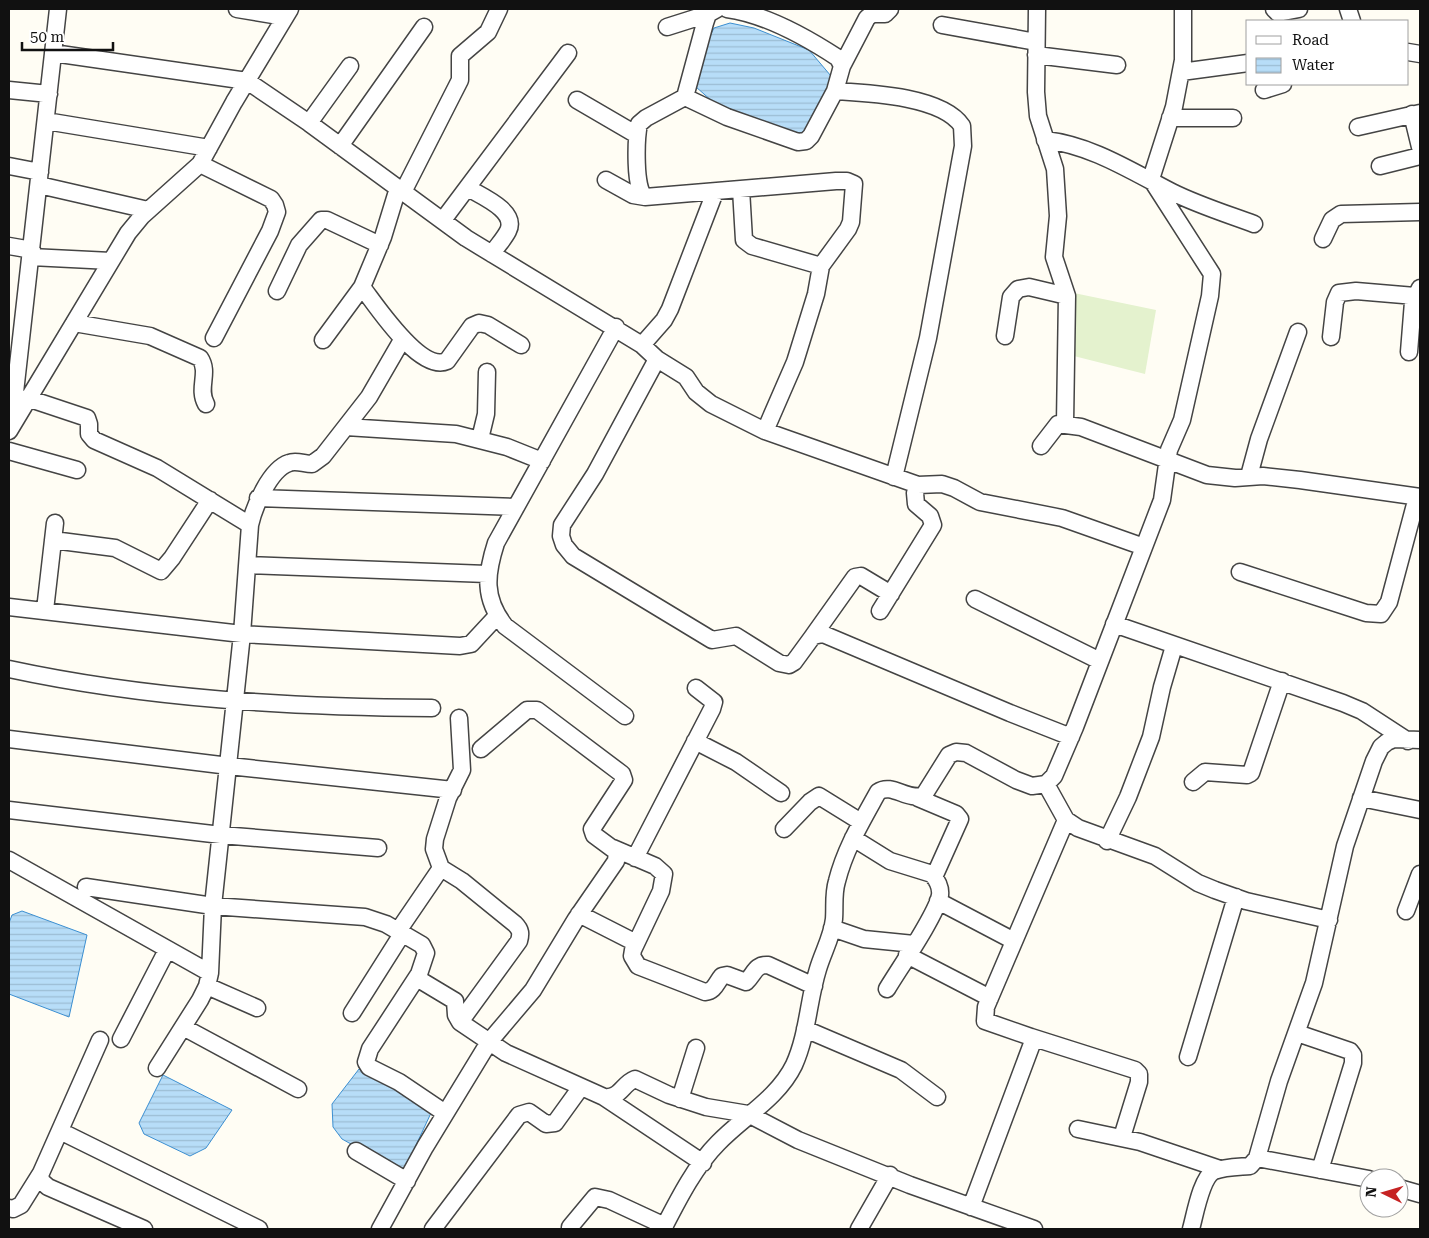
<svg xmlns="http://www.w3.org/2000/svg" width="1429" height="1238" viewBox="0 0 1429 1238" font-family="'Roboto Serif',serif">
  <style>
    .pitch { fill: #e4f2ce }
    .water { fill: url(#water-rules); stroke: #3c8fd1 }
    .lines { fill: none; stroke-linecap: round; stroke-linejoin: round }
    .minor-casing { stroke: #444; stroke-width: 19 }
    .minor { stroke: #fff; stroke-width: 16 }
  </style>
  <defs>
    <pattern id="water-rules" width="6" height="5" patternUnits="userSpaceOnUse" patternTransform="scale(1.25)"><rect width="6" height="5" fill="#b7ddf8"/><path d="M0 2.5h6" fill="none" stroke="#9cbdd4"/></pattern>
  </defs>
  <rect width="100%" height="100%" fill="#fffdf4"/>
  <path class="pitch" d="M 1069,292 L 1156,310 L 1145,374 L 1066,354 Z"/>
  <path class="water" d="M 730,23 L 754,28 L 809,50 L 831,76 C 826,106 823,116 798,136 L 721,109 L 696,87 L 699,58 L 714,28 Z
    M 22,911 L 87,935 L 69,1017 L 9,994 L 9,923 L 12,915 Z
    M 359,1069 L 379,1076 L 431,1113 L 403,1173 L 342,1139 L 333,1127 L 332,1104 Z
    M 163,1075 L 232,1110 L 206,1148 L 190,1156 L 144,1134 L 139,1123 Z"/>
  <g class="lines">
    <g class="minor-casing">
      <path id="minor" d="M 237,9 L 285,17
        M 717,9 L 708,14 L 705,23 L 685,97 L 727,117 L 798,142 L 806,141 L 811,136 L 835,91 C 868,93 942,96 962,126 L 963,146 L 928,338 L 894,477
        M 727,9 C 765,14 806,37 838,58 L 842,66 L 835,91
        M 1037,9 L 1036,92 L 1038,116 L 1055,169 L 1058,216 L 1054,257 L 1067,296 L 1065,423
        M 1274,9 L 1278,13 L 1299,9
        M 1348,9 L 1352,21
        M 942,25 L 1036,42
        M 667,27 L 708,14
        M 1408,52 L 1420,54
        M 53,53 L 247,81 L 309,123 L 466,238 L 642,345 L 657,359 L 595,474 L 562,525 L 561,536 L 564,545 L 573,556 L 712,640 L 736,636 L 779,663 L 789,665 L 794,662 L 813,636 L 823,634 L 1010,713 L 1071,737
        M 1036,55 L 1117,65
        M 842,66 L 867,18 L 872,14 L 885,14 L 890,9
        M 1181,72 L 1248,63
        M 9,90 L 49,94
        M 1264,90 L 1283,84
        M 685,97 L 646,118 L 639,124 C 636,138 634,190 645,197 L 836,181 L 847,181 L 854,184 L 851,222 L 848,229 L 821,266 L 816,294 L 795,362 L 765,431
        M 577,100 L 637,135
        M 1412,114 L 1420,147
        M 1170,118 L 1233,118
        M 46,121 L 209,148
        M 309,123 L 350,66
        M 1358,127 L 1420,113
        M 1045,140 C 1091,145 1131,171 1172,192 C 1198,205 1227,214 1254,224
        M 340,146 L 424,27
        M 200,164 L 271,199 L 275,205 L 277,212 L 270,231 L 214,338
        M 9,166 L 40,172
        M 1380,166 L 1420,156
        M 606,180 L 633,195 L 645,197
        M 39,185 L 148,210
        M 468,188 C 481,196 518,211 508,231 C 504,239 497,246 492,254
        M 741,189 L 744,240 L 752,246 L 821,266
        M 403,192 L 460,80 L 460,56 L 488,32 L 499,9
        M 443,220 L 568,53
        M 1323,239 L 1332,220 L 1341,214 L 1420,212
        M 9,246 L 32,250
        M 31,257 L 111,261
        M 362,287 C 376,305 420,373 447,361 L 472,326 L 479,323 L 488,325 L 521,345
        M 277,291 L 299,245 L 321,220 L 327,220 L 380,245
        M 74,323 L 150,336 L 200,358 C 210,373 197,388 206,404
        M 616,327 L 496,543 C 486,574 483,598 505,626 L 625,716
        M 1005,336 L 1011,297 L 1018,289 L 1029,287 L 1067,296
        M 1331,337 L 1335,302 L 1339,293 L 1356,291 L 1415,296
        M 323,340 L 362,287 L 383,237 L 398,188
        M 642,345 L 664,320 L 670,309 L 715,192
        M 1409,352 L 1413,302 L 1420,288
        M 657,359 L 686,377 L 696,392 L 711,404 L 765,431 L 918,485 L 942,484 L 954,488 L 980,502 L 1062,518 L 1144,547
        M 27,398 L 87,418 L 89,424 L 89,434 L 94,440 L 157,468 L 250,525
        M 12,419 L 58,9
        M 346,427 L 456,434 L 507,447 L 542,461
        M 9,431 L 128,233 L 142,216 L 200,164 L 234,102 L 290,9
        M 480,439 L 486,414 L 487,372
        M 1041,446 L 1058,424 L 1081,427 L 1207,475 L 1235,478 L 1263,476 L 1300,480 L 1420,497
        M 9,451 L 77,470
        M 1249,476 L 1259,439 L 1298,332
        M 258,498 L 516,507
        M 53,540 L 115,548 L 161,571 L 172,558 L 210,500
        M 248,565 L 487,574
        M 1240,572 L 1366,613 L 1381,614 L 1389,602 L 1417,497
        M 975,599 L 1100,661
        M 9,607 L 242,634 L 460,646 L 471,644 L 497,616
        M 45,610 L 55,523
        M 880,611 L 933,525 L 930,516 L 916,504 L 915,493 L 918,485
        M 1114,624 L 1343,703 L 1362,711 L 1408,741
        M 813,636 L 855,577 L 861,576 L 891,594
        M 9,669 C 148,699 291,707 432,708
        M 9,739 L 229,766 L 453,790
        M 695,741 L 736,762 L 781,793
        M 1193,782 L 1205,772 L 1247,775 L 1251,773 L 1282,681
        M 1046,784 L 1066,820 L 1078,828 L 1155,856 L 1198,883 L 1215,890 L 1246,901 L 1329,920
        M 918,798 L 956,814 L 960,819 L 934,877
        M 1361,798 L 1420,810
        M 9,810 L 221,835 L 378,848
        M 784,829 L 810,802 L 819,796 L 861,822
        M 853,838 L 890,861 L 932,874 C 937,880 941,887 940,895 C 937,914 899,969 887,989
        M 1107,841 L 1128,797 L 1151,737 L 1162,687 L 1174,646
        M 613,848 L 655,866 L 664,874 L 661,891 L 633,950 L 632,956 L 638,966 L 705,992 C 715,991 716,983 722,976 L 727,975 L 746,982 C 754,975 755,964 768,965 L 814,986
        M 635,858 L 712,709 L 714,702 L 696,688
        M 9,860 L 210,973
        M 441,868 L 462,881 L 515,924 C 521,930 521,934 519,941 L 460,1022
        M 86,887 L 213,906 L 365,917 L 386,924 L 422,945 L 426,953 L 419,974 L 420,980 L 455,1001 L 456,1015 L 460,1022 L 506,1053 L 604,1097 C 620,1099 622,1084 635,1079 L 669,1095 L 706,1107 L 748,1114 L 798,1140 L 910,1185 L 1034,1229
        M 938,901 L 1014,941
        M 1406,911 L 1420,874
        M 579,914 L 636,943
        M 832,928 L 864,939 L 914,944
        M 398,931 L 441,868 L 434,849 L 435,839 L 448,798 L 462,770 L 459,718
        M 907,955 L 990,998
        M 419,974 L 370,1049 L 366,1062 L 369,1067 L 399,1082 L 445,1113
        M 207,986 L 257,1008
        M 352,1013 L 402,934
        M 183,1027 L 298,1089
        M 805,1029 L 901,1070 L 937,1097
        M 1297,1033 L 1350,1051 L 1353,1055 L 1353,1063 L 1320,1170
        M 1031,1037 L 1135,1070 L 1139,1074 L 1139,1082 L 1122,1137
        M 121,1039 L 167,950
        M 100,1040 L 41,1173 L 40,1180 L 48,1187 L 144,1229
        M 1188,1057 L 1236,897
        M 157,1068 L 200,1000 L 207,986 L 210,973 L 213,906 L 242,634 L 250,525 C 254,507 270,469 289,463 C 296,460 304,464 312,464 L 323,456 L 369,397 L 402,340
        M 604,1097 L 703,1163
        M 680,1099 L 696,1048
        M 1078,1129 L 1140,1142 L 1220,1169
        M 60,1131 L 259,1229
        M 356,1151 L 407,1181
        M 1257,1158 L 1369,1179
        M 1399,1188 L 1420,1194
        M 971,1207 L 1033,1041 L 1031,1037 L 985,1021 L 986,1007 L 1066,820
        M 9,1208 L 13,1209 L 21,1205 L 41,1173
        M 570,1227 L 595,1197 L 609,1200 L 665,1226
        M 380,1229 L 425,1147 L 489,1042 L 533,990 L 576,919 L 616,861 L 617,852 L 594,835 L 592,829 L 624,780 L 622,774 L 537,710 L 527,710 L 481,749
        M 433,1229 L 519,1115 L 529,1112 L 546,1124 L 555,1123 L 581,1087
        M 663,1229 C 678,1200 695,1166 718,1143 C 743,1117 778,1098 794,1065 C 808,1034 808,1001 818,969 C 823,952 832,937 834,919 C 835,906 833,894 837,881 C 845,849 862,821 878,792 C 892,782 908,802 924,795 L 949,755 L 956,752 L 966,753 L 1016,780 L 1032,786 L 1046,784 L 1054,776 L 1075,727 L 1162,500 L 1169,450 L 1182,420 L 1210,296 L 1212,274 L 1151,179 L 1174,107 L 1183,60 L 1183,9
        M 859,1229 L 890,1175
        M 1191,1229 C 1195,1215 1201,1178 1214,1171 C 1225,1167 1239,1167 1250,1166 L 1257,1158 L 1279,1081 L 1314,983 L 1345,846 L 1374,761 L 1381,747 L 1387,742 L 1394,739 L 1420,740"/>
    </g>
    <use href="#minor" class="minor"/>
  </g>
  <rect width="1429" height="1238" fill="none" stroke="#111111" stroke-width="20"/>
  <rect x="1246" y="20" width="162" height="65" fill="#ffffff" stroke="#a0a0a0"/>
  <rect x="1256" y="36" width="25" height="8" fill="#ffffff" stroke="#a0a0a0"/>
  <text x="1292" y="45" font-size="15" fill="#111111">Road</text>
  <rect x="1256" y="58" width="25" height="15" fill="url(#water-rules)" stroke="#a0a0a0"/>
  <text x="1292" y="70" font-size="15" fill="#111111">Water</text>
  <g transform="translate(1384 1193) rotate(275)"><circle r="24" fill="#ffffff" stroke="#a0a0a0"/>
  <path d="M0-4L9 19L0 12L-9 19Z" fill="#c62323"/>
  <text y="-8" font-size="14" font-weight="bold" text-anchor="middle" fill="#111111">N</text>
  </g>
  <path d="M22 42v8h91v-8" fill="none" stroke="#111111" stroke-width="2.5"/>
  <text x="30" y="42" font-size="15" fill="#111111" stroke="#ffffff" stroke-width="4" paint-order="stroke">50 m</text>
</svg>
